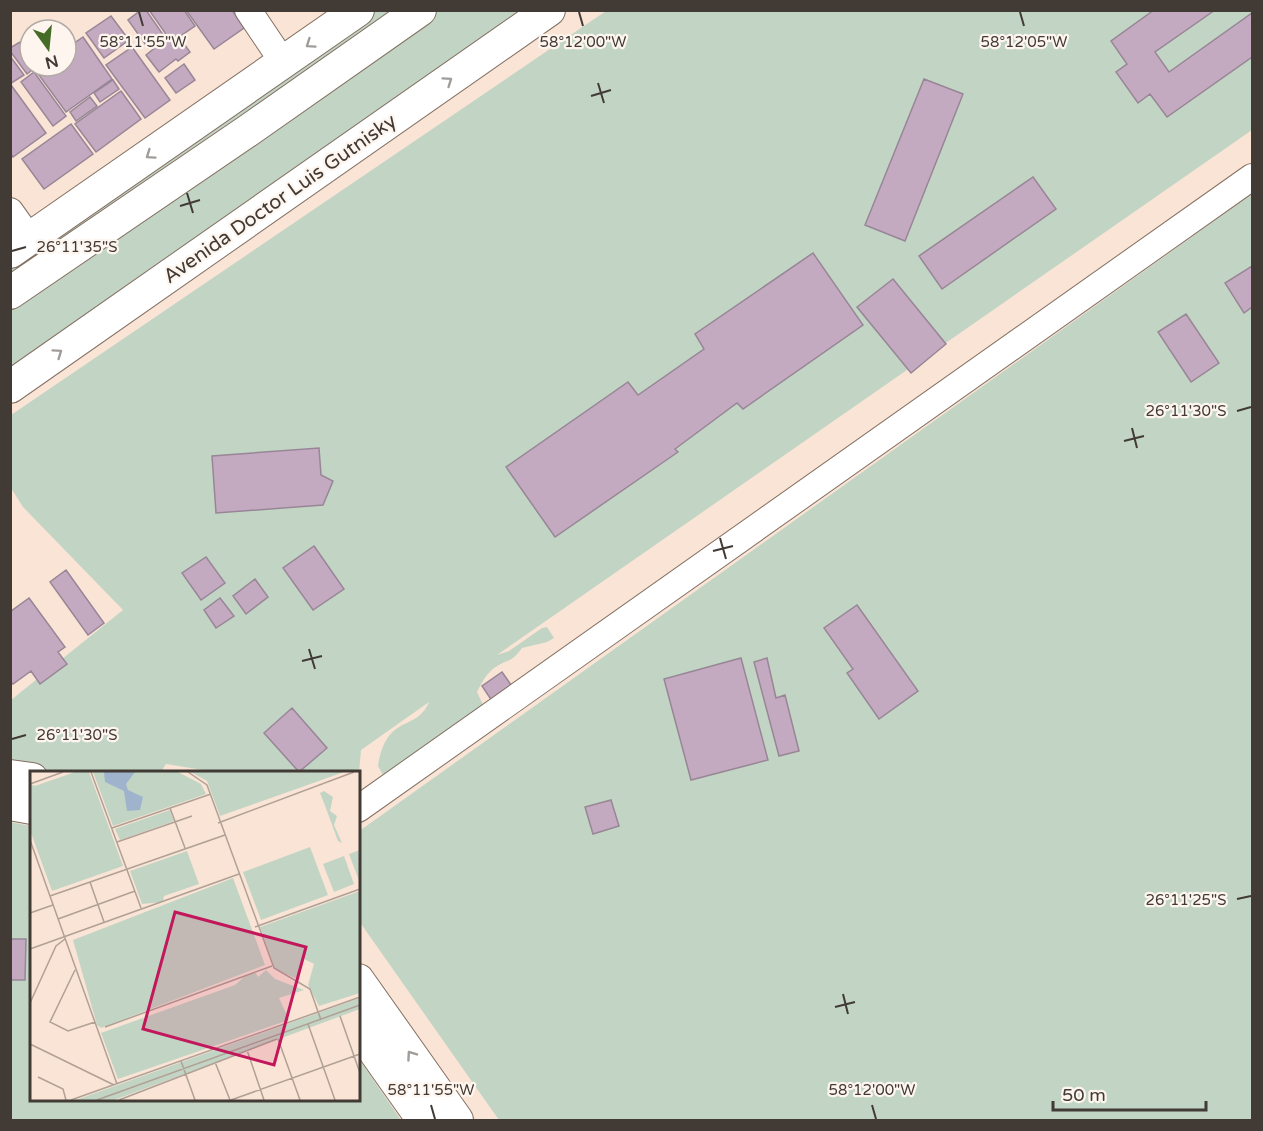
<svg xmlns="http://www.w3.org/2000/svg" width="1263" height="1131" viewBox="0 0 1263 1131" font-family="'Varela Round',sans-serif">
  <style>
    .green { fill: #c2d5c5 }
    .building { fill: #c3aac0; stroke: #988696; stroke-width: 1.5 }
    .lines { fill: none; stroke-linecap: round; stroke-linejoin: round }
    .minor-casing { stroke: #837062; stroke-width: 28 }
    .major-casing { stroke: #837062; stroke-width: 34 }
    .minor { stroke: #fff; stroke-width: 26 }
    .major { stroke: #fff; stroke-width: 32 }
    .oneway { stroke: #a09c9a }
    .ticks { fill: none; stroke: #423a34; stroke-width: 2 }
    .labels { text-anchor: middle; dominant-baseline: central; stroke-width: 4.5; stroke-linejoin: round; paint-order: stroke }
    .street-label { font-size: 20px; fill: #423a34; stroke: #fdf5ee }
    .inset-road { fill: none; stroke: #b0a095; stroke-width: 1.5 }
    .view { fill: #c2185b; fill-opacity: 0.15; stroke: #c2185b; stroke-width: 3 }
    .inset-edge { fill: none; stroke: #423a34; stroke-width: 3 }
    .ticks-label { font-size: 15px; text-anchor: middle; fill: #423a34; stroke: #fdf5ee; stroke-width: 4.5; stroke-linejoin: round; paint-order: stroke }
  </style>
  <rect width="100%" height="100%" fill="#fae4d5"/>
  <path class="green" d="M 376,11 L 532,11 L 11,372 L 10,264 Z
    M 606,11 L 1252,11 L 1252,130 L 497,655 L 509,651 L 542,628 L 547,627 L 554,638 L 547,642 L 522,648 C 510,664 509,658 494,668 C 486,674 481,684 477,692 L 484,707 L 384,777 L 378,766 C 379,758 382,746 387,739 C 399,719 419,726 429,702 L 361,750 L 359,773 L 203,772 L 203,770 L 166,764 L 161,772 L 45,772 L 11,762 L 11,700 L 123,610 L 23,507 L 11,488 L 11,415 Z
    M 1252,194 L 1252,1120 L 499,1120 L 359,921 L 358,832 Z
    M 10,822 L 31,826 L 32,1100 L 358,1100 L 359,1059 L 401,1120 L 11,1120 Z"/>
  <path class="building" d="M 141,10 L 146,10 L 164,36 L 148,48 L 128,20 Z
    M 149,10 L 184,10 L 195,26 L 179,37 L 190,52 L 178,61 L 176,59 L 159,72 L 146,55 L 168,37 Z
    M 186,10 L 232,10 L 244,28 L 214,49 Z
    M 1154,10 L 1215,10 L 1155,52 L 1169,72 L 1252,13 L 1252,57 L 1167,117 L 1150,94 L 1138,103 L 1116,72 L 1127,64 L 1111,41 Z
    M 111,16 L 129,40 L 104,58 L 86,33 Z
    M 83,37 L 112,79 L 66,112 L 36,71 L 43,66 L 66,66 L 66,49 Z
    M 20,42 L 30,56 L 30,66 L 37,66 L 27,74 L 10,51 L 10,48 Z
    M 132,47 L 170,100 L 145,118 L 106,65 Z
    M 10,56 L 24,75 L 10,84 Z
    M 184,64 L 195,80 L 176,93 L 165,78 Z
    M 34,72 L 66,116 L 53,126 L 21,82 Z
    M 924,79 L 963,94 L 905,241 L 865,225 Z
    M 113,80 L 119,89 L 100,102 L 94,93 Z
    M 11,85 L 46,133 L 13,157 L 10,153 Z
    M 121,91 L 141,119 L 96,152 L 75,124 Z
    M 90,97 L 97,106 L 76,121 L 70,112 Z
    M 71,124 L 93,154 L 44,189 L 22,159 Z
    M 1033,177 L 1056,209 L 942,289 L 919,256 Z
    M 813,253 L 863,325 L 743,409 L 737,403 L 675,449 L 678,452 L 555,537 L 506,467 L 628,382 L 638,395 L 704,349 L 695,334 Z
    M 1252,266 L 1252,307 L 1244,313 L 1225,283 Z
    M 893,279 L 946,344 L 911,373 L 857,307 Z
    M 1186,314 L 1219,363 L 1191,382 L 1158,332 Z
    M 319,448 L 321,475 L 333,481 L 323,505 L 216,513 L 212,456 Z
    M 314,546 L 344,589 L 313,610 L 283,568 Z
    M 206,557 L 225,583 L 201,600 L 182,573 Z
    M 66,570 L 104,623 L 88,635 L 50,582 Z
    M 255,579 L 268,597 L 246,614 L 233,596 Z
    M 29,598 L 65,647 L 58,652 L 67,664 L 40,684 L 31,671 L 13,684 L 10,681 L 10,612 Z
    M 220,598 L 234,616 L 216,628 L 204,610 Z
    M 857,605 L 918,691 L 879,719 L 847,673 L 853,669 L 824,628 Z
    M 741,658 L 768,760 L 691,780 L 664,679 Z
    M 767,658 L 776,698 L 785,695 L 799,751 L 779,756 L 754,662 Z
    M 502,672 L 516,692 L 496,707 L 482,686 Z
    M 292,708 L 327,748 L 299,772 L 264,733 Z
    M 611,800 L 619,826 L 593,834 L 585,807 Z
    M 10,939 L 26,939 L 25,980 L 10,980 Z"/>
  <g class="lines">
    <g class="minor-casing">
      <path id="minor" d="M 248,10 L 283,62
        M 10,211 L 30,239
        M 358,809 L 1252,177"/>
    </g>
    <g class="major-casing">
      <path id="major" d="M 10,252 L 358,10
        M 10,293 L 249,130 L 420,10
        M 10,387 L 549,10
        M 10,776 L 32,779
        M 10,804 L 32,808
        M 358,980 L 457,1120
        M 358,1028 L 423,1120"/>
    </g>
    <use href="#minor" class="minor"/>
    <use href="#major" class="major"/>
  </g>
  <defs><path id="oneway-chevron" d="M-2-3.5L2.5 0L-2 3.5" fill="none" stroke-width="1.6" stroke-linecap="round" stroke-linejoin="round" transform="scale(1.5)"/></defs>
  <g class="oneway">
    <use href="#oneway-chevron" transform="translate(310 44) rotate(145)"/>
    <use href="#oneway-chevron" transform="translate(448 81) rotate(-35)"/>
    <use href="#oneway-chevron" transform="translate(150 155) rotate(145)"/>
    <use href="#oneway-chevron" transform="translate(58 353) rotate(-35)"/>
    <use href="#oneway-chevron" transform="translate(411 1055) rotate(-125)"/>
  </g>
  <path class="ticks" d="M 139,12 L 143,26M 579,12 L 583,26M 1020,12 L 1024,26M 598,83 L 604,103M 591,96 L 611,90M 187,193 L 193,213M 180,206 L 200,200M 12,251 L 26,247M 1237,411 L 1251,407M 1132,428 L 1137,448M 1124,441 L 1144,436M 720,538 L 726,559M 713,551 L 733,546M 309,649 L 315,669M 302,661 L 322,656M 12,739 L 26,735M 1237,899 L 1251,896M 843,994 L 848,1014M 835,1007 L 855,1002M 431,1105 L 435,1119M 872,1105 L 876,1119"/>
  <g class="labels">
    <g class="street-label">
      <text transform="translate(280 199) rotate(-35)">Avenida Doctor Luis Gutnisky</text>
    </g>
  </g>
  <g transform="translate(30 771)">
    <rect width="330" height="330" fill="#fae4d5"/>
    <path d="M 45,1 L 59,1 L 93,95 L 22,120 L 0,59 L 0,13 L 5,15 ZM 63,1 L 148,1 L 171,13 L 176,23 L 83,55 ZM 161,1 L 314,1 L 190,45 L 177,10 ZM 294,20 L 303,26 L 300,40 L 307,45 L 304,54 L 312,72 L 308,70 L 294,32 L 290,22 ZM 140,39 L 144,50 L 90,69 L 85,58 ZM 280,76 L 298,124 L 231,149 L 213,101 ZM 330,79 L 330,112 L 319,83 ZM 157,80 L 169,113 L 134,125 L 133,131 L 112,133 L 100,100 ZM 314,85 L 324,113 L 304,121 L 293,93 ZM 203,107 L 235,194 L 71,257 L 67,254 L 43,169 ZM 330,120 L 330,222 L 289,235 L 278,214 L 284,193 L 274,188 L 267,208 L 245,198 L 230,156 ZM 236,199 L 245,208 L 274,219 L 249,227 L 259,249 L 88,308 L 71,262 L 205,214 L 214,206 L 226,202 L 228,206 ZM 330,227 L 330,238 L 84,329 L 46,329 Z" fill="#c2d5c5"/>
    <path d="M 74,1 L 105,1 L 96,13 L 98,19 L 113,26 L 110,39 L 97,40 L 94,20 L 75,11 Z" fill="#9fb4cc"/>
    <path class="inset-road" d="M 61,1 L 111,137M 158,1 L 177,14 L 244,197 L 280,218 L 291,249M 0,13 L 33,1M 140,37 L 155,77M 188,52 L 324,1M 82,57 L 181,23M 0,69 L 87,313M 87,71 L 162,45M 60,111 L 74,151M 20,125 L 195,64M 0,142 L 23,134M 28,148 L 105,120M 225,156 L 330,118M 0,178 L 209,103M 45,199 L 20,251 L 38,260 L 65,251M 0,232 L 26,175 L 35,168M 310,245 L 330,302M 278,253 L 305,329M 75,256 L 242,195M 248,268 L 270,329M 0,273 L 84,314M 217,279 L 234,329M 151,290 L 165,329M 185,291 L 200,329M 8,306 L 33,318 L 36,329M 41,329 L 330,226M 67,329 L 330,234M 89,329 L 247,268M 201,329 L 330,283"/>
    <path class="view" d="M 145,141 L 276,176 L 244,294 L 113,258 Z"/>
    <rect width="330" height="330" class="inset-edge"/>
  </g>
  <g class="ticks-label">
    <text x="143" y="47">58°11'55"W</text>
    <text x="583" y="47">58°12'00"W</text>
    <text x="1024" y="47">58°12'05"W</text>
    <text x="77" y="252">26°11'35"S</text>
    <text x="1186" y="416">26°11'30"S</text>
    <text x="77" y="740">26°11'30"S</text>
    <text x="1186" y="905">26°11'25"S</text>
    <text x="431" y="1095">58°11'55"W</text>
    <text x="872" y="1095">58°12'00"W</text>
  </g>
  <rect width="1263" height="1131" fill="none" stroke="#423a34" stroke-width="24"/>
  <g transform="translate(48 48) rotate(165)"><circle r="28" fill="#fdf5ee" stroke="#b2aaa4" stroke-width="1.5"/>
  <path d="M0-4.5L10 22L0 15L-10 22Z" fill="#446c27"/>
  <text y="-9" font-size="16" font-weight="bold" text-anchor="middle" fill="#423a34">N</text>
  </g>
  <path d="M1053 1101v9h153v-9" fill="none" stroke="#423a34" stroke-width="3"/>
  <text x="1062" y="1101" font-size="18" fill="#423a34" stroke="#fdf5ee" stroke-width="4.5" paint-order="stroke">50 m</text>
</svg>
